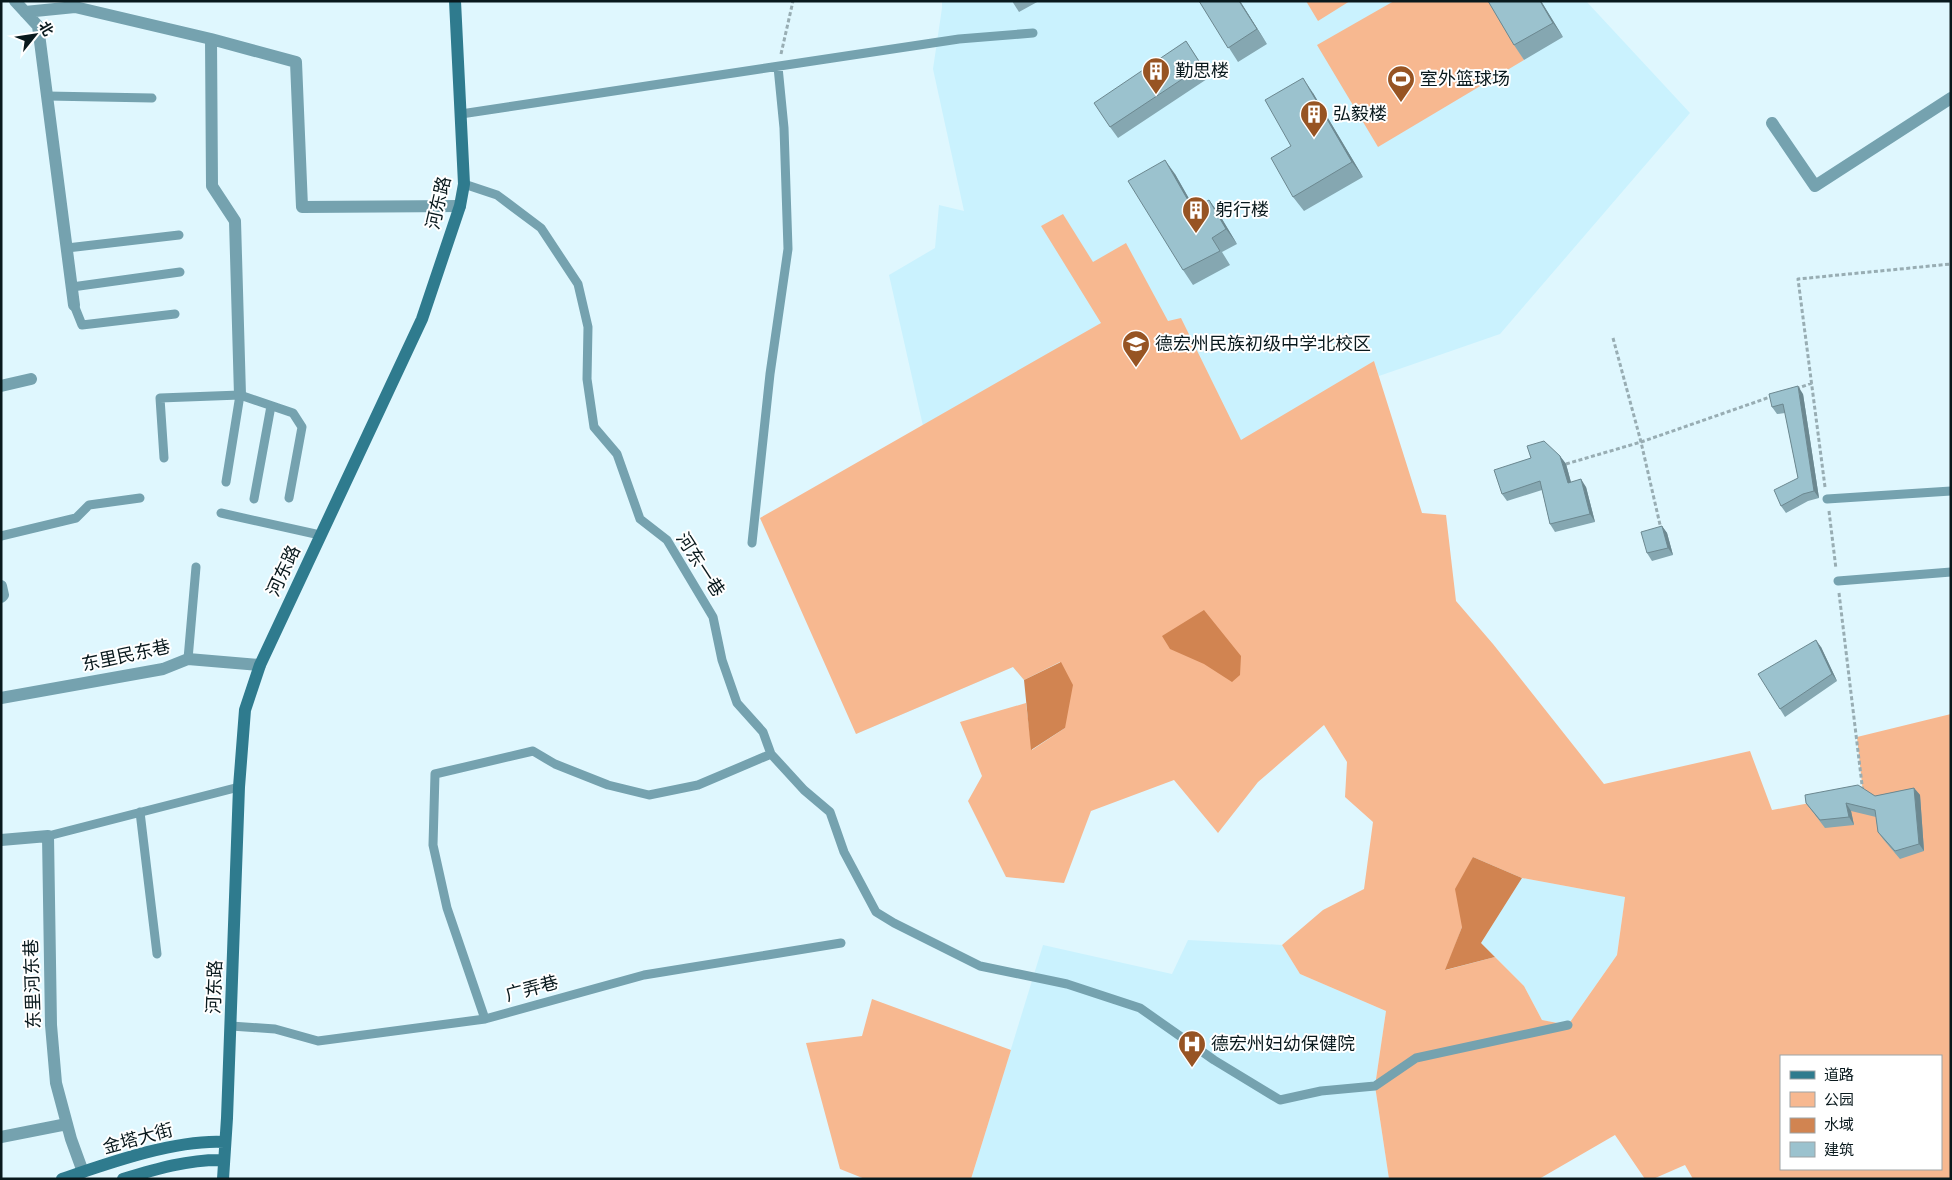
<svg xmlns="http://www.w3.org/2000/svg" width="1952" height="1180" viewBox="0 0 1952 1180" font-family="'Source Sans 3','Noto Sans SC',sans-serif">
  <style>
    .built { fill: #caf2fe }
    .green { fill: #f7b890; fill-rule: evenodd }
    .water { fill: #d18451 }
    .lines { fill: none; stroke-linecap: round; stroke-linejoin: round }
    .path { stroke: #98adb3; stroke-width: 3; stroke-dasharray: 4 2.5; stroke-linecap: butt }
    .lane { stroke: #75a2af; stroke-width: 9 }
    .street { stroke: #75a2af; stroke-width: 12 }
    .secondary { stroke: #2f7b8e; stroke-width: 12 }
    .wall { fill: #85a7b1 }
    .shaded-wall { fill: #6c8890 }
    .building { fill: #9bc2ce; stroke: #6c8890 }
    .labels { text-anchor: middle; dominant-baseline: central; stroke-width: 4; stroke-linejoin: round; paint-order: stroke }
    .poi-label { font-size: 18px; fill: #09191d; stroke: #fff; text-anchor: start }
    .street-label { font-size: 18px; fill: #09191d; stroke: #fff }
  </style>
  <rect width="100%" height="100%" fill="#dff7fe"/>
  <path class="built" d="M 942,1 L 1586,1 L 1690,113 L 1500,334 L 1379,376 L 1374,361 L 1024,680 L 1013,667 L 856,734 L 923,426 L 889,275 L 935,248 L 939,205 L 964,211 L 933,69 L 942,8 Z
    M 1522,878 L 1625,897 L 1617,955 L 1568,1025 L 1542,1020 L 1524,986 L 1481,943 Z
    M 1188,940 L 1282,945 L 1300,974 L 1386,1011 L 1375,1086 L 1389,1179 L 971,1179 L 1043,945 L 1172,974 Z"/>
  <path class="green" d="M 1306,1 L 1350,1 L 1318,21 Z
    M 1394,1 L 1489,1 L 1524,60 L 1378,147 L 1317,45 Z
    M 1063,214 L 1093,262 L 1126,243 L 1168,321 L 1181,318 L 1241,440 L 1374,361 L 1422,513 L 1446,515 L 1456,601 L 1493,644 L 1604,784 L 1750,751 L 1772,810 L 1863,793 L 1857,737 L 1951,714 L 1951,1179 L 1693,1179 L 1685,1165 L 1653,1179 L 1645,1179 L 1615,1135 L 1539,1179 L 1389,1179 L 1375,1086 L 1386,1011 L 1300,974 L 1282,945 L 1323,910 L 1364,889 L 1373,822 L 1345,797 L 1347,762 L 1324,725 L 1258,782 L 1218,833 L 1174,780 L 1091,811 L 1064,883 L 1006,877 L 968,801 L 982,776 L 960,722 L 1026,703 L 1032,750 L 1065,728 L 1060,662 L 1024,680 L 1013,667 L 856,734 L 760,518 L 1101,323 L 1041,226 ZM 1473,857 L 1522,878 L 1625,897 L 1617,955 L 1568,1025 L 1542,1020 L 1524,986 L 1495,957 L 1446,970 L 1462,927 ZM 1781,1056 L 1941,1056 L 1941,1169 L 1781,1169 Z
    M 872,999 L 1011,1050 L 971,1179 L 865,1179 L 840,1169 L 806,1043 L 862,1036 Z"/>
  <path class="water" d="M 1204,610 L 1241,656 L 1240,675 L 1232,682 L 1204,664 L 1170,649 L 1162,636 Z
    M 1061,662 L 1073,685 L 1065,728 L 1031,750 L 1024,680 Z
    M 1473,857 L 1522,878 L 1481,943 L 1495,957 L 1445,970 L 1462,927 L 1455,889 Z"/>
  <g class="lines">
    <path class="path" d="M 781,54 L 793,1
      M 1613,338 L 1641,442 L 1661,529
      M 1796,389 L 1812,383
      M 1566,464 L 1641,442 L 1773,396
      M 1825,487 L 1798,279 L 1951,264
      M 1829,511 L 1836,569
      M 1839,593 L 1863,793"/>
    <path class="lane" d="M 47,96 L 152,98
      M 461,114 L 959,39 L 1033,33
      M 464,184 L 497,195 L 541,228 L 578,284 L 588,327 L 587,379 L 594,427 L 617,454 L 640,519 L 667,540 L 713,617 L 722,660 L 737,703 L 763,732 L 771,754 L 804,790 L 830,812 L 844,852 L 876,912 L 894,923 L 980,966 L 1067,984 L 1140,1008 L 1214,1060 L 1280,1100 L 1321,1091 L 1375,1086 L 1416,1058 L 1568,1025
      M 67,248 L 179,235
      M 72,287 L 180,272
      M 74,305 L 82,325 L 175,314
      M 164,458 L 160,398 L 240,395 L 293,413 L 302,427 L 289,498
      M 226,482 L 240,395
      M 254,499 L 271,406
      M 1827,499 L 1951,491
      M 221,513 L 320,535
      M 1,536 L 76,518 L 89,505 L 140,498
      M 752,543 L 770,374 L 788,249 L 784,128 L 778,67
      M 1838,581 L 1951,572
      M 188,659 L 196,567
      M 140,812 L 157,954
      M 48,836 L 239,787
      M 485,1019 L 447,908 L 433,845 L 435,774 L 533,751 L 555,764 L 608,785 L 649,795 L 698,785 L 771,754
      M 231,1026 L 275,1029 L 318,1041 L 485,1019 L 644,975 L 841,943"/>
    <path class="street" d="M 15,1 L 38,26 L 74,305
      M 25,12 L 75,7 L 211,39 L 296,62 L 302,207 L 460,206
      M 211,39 L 212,186 L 235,221 L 240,395
      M 1772,123 L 1815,186 L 1951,98
      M 1,386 L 31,379
      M 1,586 L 3,595 L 1,597
      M 1,698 L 163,669 L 188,659 L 260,665
      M 1,840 L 48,836 L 51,1025 L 56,1083 L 71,1139 L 83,1172
      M 1,1137 L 67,1124"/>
    <path class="secondary" d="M 62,1179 C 109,1163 176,1139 225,1142
      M 123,1179 C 156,1169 189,1159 224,1160
      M 223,1179 L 227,1118 L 239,787 L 245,710 L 260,665 L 422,319 L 460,206 L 464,184 L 455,1"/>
  </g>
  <path class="wall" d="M 1012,1 L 1039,1 L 1019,12 Z
    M 1199,1 L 1240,1 L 1267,44 L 1238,62 Z
    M 1488,1 L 1541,1 L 1563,37 L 1524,60 L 1514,45 Z
    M 1186,41 L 1210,77 L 1118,138 L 1110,127 Z
    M 1313,93 L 1363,177 L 1304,211 L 1293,197 L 1291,146 Z
    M 1175,174 L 1194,208 L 1209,200 L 1219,214 L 1237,244 L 1222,252 L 1230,265 L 1193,285 L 1183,270 Z
    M 1803,394 L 1819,498 L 1808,501 L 1786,513 L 1781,506 L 1798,478 L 1785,413 L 1777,414 L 1772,407 Z
    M 1560,456 L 1566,464 L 1571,482 L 1586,487 L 1595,522 L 1555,532 L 1550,524 L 1542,490 L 1507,501 L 1502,494 Z
    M 1662,526 L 1667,533 L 1673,555 L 1652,561 L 1647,553 Z
    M 1821,647 L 1837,681 L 1785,717 L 1780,709 Z
    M 1914,788 L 1920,795 L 1924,851 L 1900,859 L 1883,839 L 1878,832 L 1876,817 L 1851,811 L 1854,825 L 1825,828 L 1806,803 L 1875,796 Z"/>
  <path class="shaded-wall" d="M 1239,1 L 1240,1 L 1267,44 L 1257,29 Z
    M 1540,1 L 1541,1 L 1563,37 L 1553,23 Z
    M 1303,78 L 1313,93 L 1363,177 L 1352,162 Z
    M 1165,160 L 1175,174 L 1203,223 L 1193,209 Z
    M 1209,200 L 1219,214 L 1237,244 L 1226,229 Z
    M 1798,386 L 1803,394 L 1819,498 L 1814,491 Z
    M 1560,456 L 1566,464 L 1573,490 L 1568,483 Z
    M 1581,479 L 1586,487 L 1595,522 L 1590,514 Z
    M 1662,526 L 1667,533 L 1673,555 L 1668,548 Z
    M 1816,640 L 1821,647 L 1837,681 L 1832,674 Z
    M 1914,788 L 1920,795 L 1924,851 L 1919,844 Z
    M 1846,803 L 1851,811 L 1854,825 L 1849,817 Z"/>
  <path class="building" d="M 1199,1 L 1239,1 L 1257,29 L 1228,48 Z
    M 1488,1 L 1540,1 L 1553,23 L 1514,45 Z
    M 1186,41 L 1202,66 L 1110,127 L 1094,103 Z
    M 1303,78 L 1352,162 L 1293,197 L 1271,158 L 1291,146 L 1265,100 Z
    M 1165,160 L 1193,209 L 1209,200 L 1226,229 L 1212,238 L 1220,251 L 1183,270 L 1128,181 Z
    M 1798,386 L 1814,491 L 1803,494 L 1781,506 L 1774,490 L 1798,478 L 1783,404 L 1772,407 L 1769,394 Z
    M 1544,441 L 1560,456 L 1568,483 L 1581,479 L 1590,514 L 1550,524 L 1540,481 L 1502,494 L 1494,470 L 1531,458 L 1527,446 Z
    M 1662,526 L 1668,548 L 1647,553 L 1641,532 Z
    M 1816,640 L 1832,674 L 1780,709 L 1758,674 Z
    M 1858,785 L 1875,796 L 1914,788 L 1919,844 L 1895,851 L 1878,832 L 1875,810 L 1846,803 L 1849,817 L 1820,820 L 1806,803 L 1805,795 Z"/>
  <defs>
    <g id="building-pin" transform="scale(1.4375)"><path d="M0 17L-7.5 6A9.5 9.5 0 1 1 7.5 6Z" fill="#975423" stroke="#fff"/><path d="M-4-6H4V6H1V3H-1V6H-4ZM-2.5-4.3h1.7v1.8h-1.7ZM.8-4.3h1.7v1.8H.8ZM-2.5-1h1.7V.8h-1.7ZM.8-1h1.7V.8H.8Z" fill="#fff"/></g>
    <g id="stadium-pin" transform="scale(1.4375)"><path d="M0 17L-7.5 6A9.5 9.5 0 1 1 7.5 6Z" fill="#975423" stroke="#fff"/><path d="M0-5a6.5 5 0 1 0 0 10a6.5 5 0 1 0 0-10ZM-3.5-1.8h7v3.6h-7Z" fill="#fff"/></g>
    <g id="school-pin" transform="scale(1.4375)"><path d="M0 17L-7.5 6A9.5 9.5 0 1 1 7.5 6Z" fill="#975423" stroke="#fff"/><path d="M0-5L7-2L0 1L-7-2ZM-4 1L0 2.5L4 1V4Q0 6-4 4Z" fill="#fff"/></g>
    <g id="hospital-pin" transform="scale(1.4375)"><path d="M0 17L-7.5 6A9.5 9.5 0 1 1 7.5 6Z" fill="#975423" stroke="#fff"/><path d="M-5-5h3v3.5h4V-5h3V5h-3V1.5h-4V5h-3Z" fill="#fff"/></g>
  </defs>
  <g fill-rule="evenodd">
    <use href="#building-pin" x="1156" y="71"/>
    <use href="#stadium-pin" x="1401" y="79"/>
    <use href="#building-pin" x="1314" y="114"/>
    <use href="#building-pin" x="1196" y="210"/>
    <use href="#school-pin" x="1136" y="344"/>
    <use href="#hospital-pin" x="1192" y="1044"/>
  </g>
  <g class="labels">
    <g class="poi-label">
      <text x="1175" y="71">勤思楼</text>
      <text x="1420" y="79">室外篮球场</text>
      <text x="1333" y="114">弘毅楼</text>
      <text x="1215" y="210">躬行楼</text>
      <text x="1155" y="344">德宏州民族初级中学北校区</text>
      <text x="1211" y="1044">德宏州妇幼保健院</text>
    </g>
    <g class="street-label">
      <text transform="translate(439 203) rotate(-77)">河东路</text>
      <text transform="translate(700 565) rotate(57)">河东一巷</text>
      <text transform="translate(284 571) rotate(-65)">河东路</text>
      <text transform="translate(126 656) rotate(-12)">东里民东巷</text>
      <text transform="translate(33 984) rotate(-92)">东里河东巷</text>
      <text transform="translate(215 987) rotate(-88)">河东路</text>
      <text transform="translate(532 989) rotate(-15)">广弄巷</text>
      <text transform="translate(138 1139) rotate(-15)">金塔大街</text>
    </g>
  </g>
  <rect width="1952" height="1180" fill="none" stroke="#09191d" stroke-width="5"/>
  <rect x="1780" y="1055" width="162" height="115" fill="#ffffff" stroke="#9da3a5"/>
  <rect x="1790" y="1071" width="25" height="8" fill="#2f7b8e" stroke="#9da3a5"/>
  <text x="1824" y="1080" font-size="15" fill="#09191d">道路</text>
  <rect x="1790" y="1092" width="25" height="15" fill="#f7b890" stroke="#9da3a5"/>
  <text x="1824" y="1105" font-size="15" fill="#09191d">公园</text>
  <rect x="1790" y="1118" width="25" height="15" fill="#d18451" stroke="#9da3a5"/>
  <text x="1824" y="1130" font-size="15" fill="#09191d">水域</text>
  <rect x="1790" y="1142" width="25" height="15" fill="#9bc2ce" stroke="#9da3a5"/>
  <text x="1824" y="1155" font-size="15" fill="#09191d">建筑</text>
  <g transform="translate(35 35) rotate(60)" stroke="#ffffff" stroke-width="4" paint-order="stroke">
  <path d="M0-4L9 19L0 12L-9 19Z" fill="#09191d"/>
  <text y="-8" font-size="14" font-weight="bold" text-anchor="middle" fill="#09191d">北</text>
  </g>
</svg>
